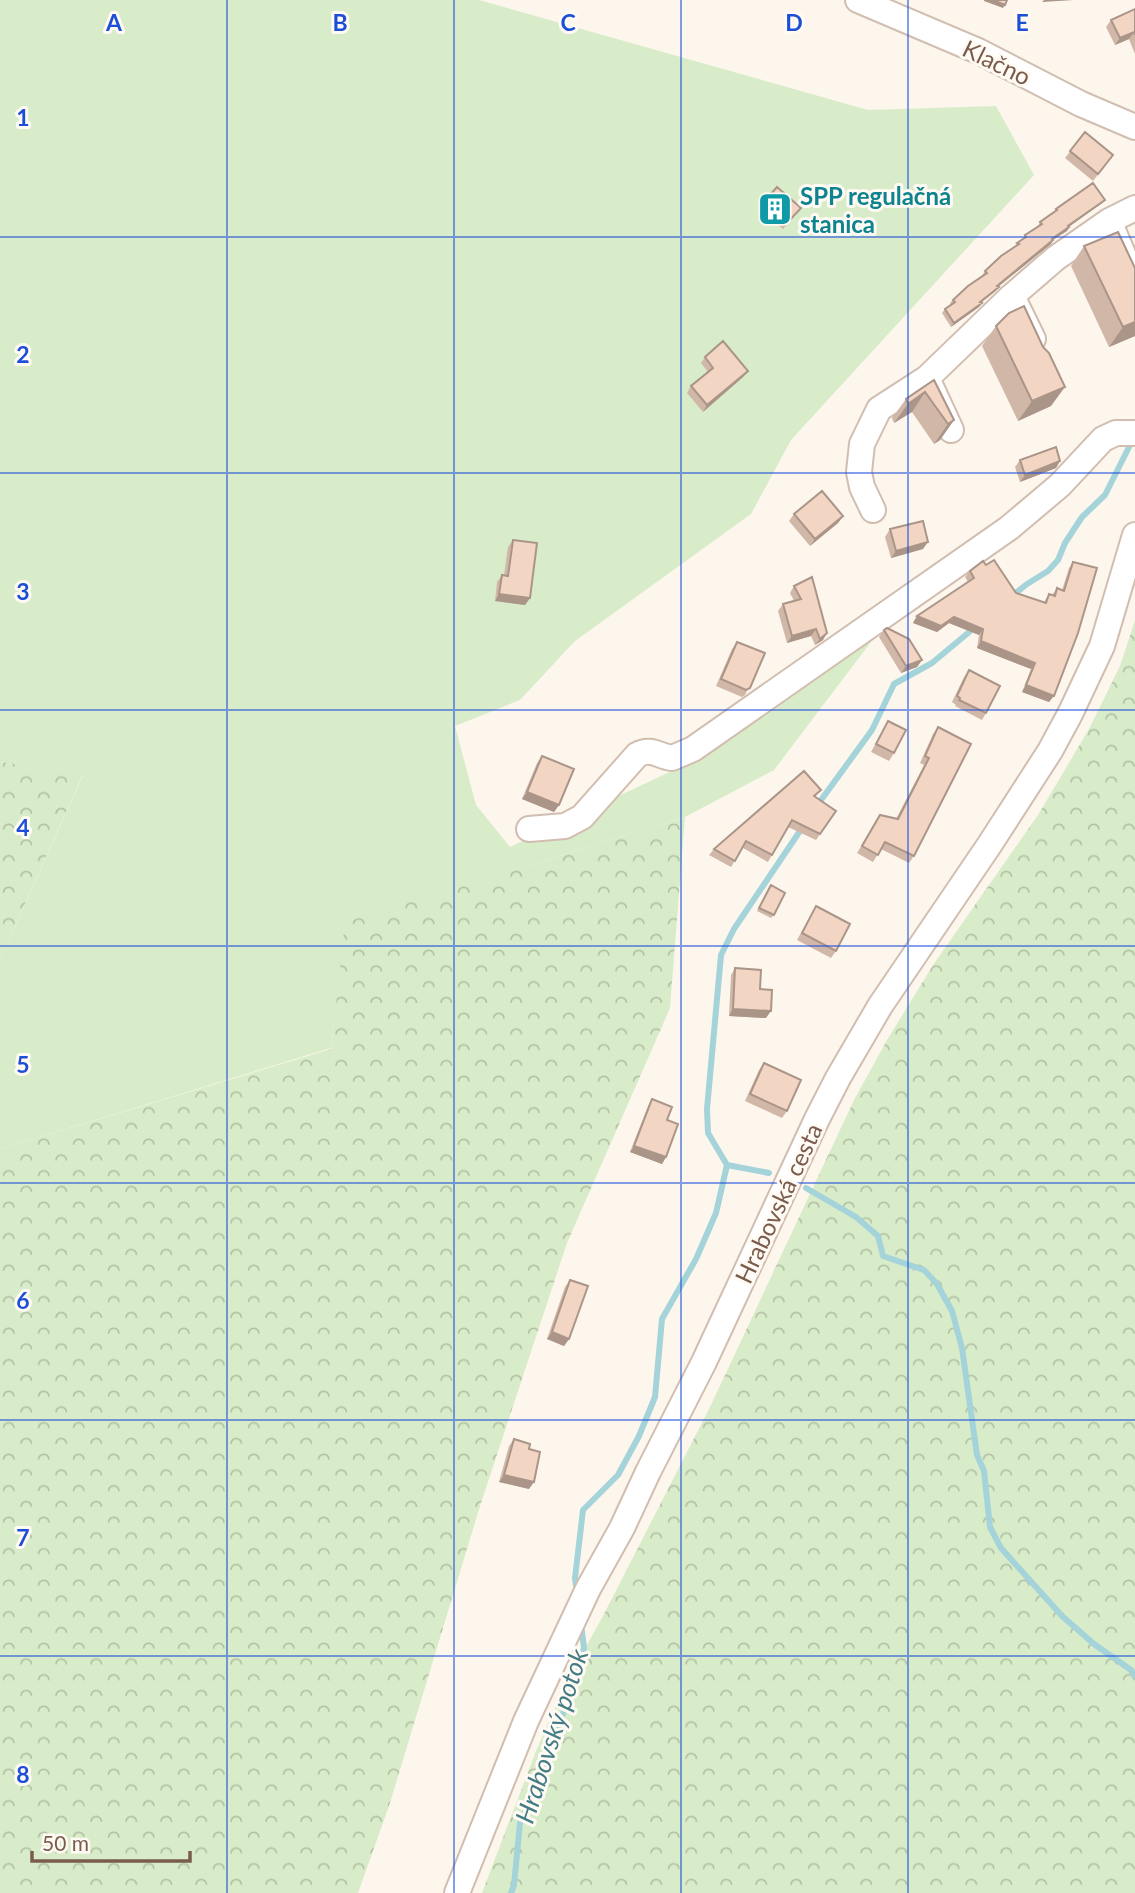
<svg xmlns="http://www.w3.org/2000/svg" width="1135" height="1893" viewBox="0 0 1135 1893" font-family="Lato,sans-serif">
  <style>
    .green { fill: #d8ecc9 }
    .forest { fill: url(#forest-crowns) }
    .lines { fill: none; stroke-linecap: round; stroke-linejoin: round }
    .stream { stroke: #a5d3da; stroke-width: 6 }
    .minor-casing { stroke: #d1beb0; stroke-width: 28 }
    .minor { stroke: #fff; stroke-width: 24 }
    .wall { fill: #d1b7a8 }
    .shaded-wall { fill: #aa9588 }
    .building { fill: #f3d5c3; stroke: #aa9588; stroke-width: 2 }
    .grid { fill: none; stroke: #1d4ed8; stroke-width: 2; stroke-opacity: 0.55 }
    .labels { text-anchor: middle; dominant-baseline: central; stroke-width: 6; stroke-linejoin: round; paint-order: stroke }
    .street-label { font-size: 24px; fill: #7a5c4d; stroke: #fffaf3 }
    .culture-label { font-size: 24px; font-weight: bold; fill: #0d838f; stroke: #fffaf3; text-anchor: start }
    .water-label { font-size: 26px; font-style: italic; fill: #437c86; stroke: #fffaf3 }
    .grid-label { font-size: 23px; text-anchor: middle; font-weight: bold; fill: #1d4ed8; stroke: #fffaf3; stroke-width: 6; stroke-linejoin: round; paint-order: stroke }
  </style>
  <defs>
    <pattern id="forest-crowns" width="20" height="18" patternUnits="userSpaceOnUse" patternTransform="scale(1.75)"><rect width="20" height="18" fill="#d8ecc9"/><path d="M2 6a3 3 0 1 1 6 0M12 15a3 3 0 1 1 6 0" fill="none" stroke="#b4c2a5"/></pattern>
  </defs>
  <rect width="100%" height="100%" fill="#fdf6ec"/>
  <path class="green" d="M 0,0 L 479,0 L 868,110 L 996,106 L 1034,175 L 791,440 L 751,514 L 575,641 L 520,700 L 455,726 L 476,805 L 510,847 L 676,769 L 761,707 L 874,638 L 774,770 L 685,817 L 346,922 L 331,1048 L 0,1149 L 0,960 L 83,775 L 0,762 Z"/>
  <path class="forest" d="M 1135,620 L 1135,1893 L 482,1893 L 536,1751 L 568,1679 L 603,1616 L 710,1407 L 854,1100 L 887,1040 L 933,965 L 1038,815 L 1089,729 L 1120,666 Z
    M 0,762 L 83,774 L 0,960 Z
    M 685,817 L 670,1008 L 567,1243 L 480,1506 L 389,1806 L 358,1893 L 0,1893 L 0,1149 L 331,1049 L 345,922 Z"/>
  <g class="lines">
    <path class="stream" d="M 1012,596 L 1027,584 L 1048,571 L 1058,560 L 1065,543 L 1082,517 L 1105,495 L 1133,439
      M 816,807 L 872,730 L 894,684 L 932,663 L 974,628
      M 727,1165 L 769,1173
      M 806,1188 L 856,1217 L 878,1236 L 883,1256 L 924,1270 L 937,1284 L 952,1311 L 962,1348 L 977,1455 L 984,1471 L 990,1527 L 1001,1548 L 1062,1616 L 1094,1644 L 1131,1670 L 1135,1676
      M 577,1593 L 575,1578 L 583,1510 L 618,1475 L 639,1436 L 655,1397 L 662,1319 L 696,1259 L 716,1213 L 727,1165 L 708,1133 L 707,1109 L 721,955 L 734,929 L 804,825
      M 511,1893 L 514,1885 L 520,1823 L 548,1761 L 584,1648 L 581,1624"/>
    <g class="minor-casing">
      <path id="minor" d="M 858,0 L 978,51 L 1081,104 L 1135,127
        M 1135,208 L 1109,221 L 1135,282
        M 1033,339 L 1012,296 L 1056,258 L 1109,221
        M 951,430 L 927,378 L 1012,296
        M 873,510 L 862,487 L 859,472 L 862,444 L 879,409 L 927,378
        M 529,829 L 565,826 L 582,817 L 637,755 C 651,747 658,756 672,758 L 693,749 L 1009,528 L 1060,485 L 1103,439 L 1116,433 L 1135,433
        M 457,1893 L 526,1721 L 588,1589 L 622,1528 L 648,1472 L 704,1362 L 817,1119 L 838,1078 L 880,1006 L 990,844 L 1050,751 L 1070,714 L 1102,646 L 1135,535"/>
    </g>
    <use href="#minor" class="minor"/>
  </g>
  <path class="wall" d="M 1135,9 L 1135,54 L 1129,39 L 1115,45 L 1106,27 L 1111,20 Z
    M 1085,132 L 1113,155 L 1093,181 L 1065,158 Z
    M 1105,200 L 1102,203 L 1069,227 L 1067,231 L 1053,240 L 1051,244 L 998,287 L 996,291 L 981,303 L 979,307 L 951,327 L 942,313 L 945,309 L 951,305 L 950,303 L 953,300 L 983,275 L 983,274 L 985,271 L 1015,246 L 1017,243 L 1023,239 L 1025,235 L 1038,226 L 1040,222 L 1054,213 L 1056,209 Z
    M 764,202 L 801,208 L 783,229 L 759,209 Z
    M 1084,246 L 1135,268 L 1135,336 L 1109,347 L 1071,266 Z
    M 996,326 L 1043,347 L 1051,406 L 1018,421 L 982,346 Z
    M 705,357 L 748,371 L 743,377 L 703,412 L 687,393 L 691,386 L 708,372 L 701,363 Z
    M 934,380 L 954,420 L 940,440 L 934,444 L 912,412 L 894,423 L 892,418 L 906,399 Z
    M 1020,460 L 1060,461 L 1056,468 L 1020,482 L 1015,467 Z
    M 794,514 L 843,516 L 838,523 L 810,546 L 789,521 Z
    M 890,529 L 923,549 L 891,558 L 885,537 Z
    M 513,540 L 530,598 L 525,605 L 495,601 L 497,582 L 502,575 L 504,575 L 508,547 Z
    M 1073,562 L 1049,702 L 1022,692 L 1031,669 L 977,648 L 979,635 L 949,623 L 937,632 L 913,623 L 917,616 L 968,582 L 965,577 L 970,571 L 986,565 L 1016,593 L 1044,602 L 1049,594 L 1052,595 L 1057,588 L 1062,590 L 1069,568 Z
    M 794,586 L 823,640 L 815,645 L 811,636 L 787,643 L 778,611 L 783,604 L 794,601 L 790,593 Z
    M 884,630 L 922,660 L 917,667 L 901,673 L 879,637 Z
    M 737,642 L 765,653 L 745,695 L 742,697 L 716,686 L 732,649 Z
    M 969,670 L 986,713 L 982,720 L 955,706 L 956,705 L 952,702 L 964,677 Z
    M 888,721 L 894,753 L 889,761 L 871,752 Z
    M 938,727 L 914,856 L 909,863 L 881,849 L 873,862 L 857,853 L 880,815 L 896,819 L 924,765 L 920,763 L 933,734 Z
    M 542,756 L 559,805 L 554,812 L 522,799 L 537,763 Z
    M 816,797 L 836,811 L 816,840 L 788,827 L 768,862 L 743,848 L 731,867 L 709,855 L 714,849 Z
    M 771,885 L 774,915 L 771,918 L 757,911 Z
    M 816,906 L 836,951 L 831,958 L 797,940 Z
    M 735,968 L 760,989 L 766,1018 L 729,1016 L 731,975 Z
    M 764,1063 L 787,1111 L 782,1118 L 745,1101 L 759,1070 Z
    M 652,1099 L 667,1120 L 666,1157 L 662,1164 L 630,1152 L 648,1106 Z
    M 570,1280 L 569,1339 L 564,1346 L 547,1339 L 565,1287 Z
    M 514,1439 L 529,1489 L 499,1482 L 509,1446 Z"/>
  <path class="shaded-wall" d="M 984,0 L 993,0 L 1005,5 L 1003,8 L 984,1 Z
    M 1044,0 L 1074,0 L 1042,2 Z
    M 1134,32 L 1129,39 L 1115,45 L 1120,38 Z
    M 1105,200 L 1102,203 L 1065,229 L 1068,226 Z
    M 1069,227 L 1067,231 L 1049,242 L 1052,239 Z
    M 1053,240 L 1051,244 L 995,289 L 997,286 Z
    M 982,303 L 979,307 L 951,327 L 954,323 Z
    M 1135,322 L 1135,336 L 1109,347 L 1123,327 Z
    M 748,371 L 743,377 L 703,412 L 707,405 Z
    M 1065,387 L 1051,406 L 1018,421 L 1032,401 Z
    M 925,392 L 912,412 L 894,423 L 908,404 Z
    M 954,420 L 940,440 L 934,444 L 948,424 Z
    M 1060,461 L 1056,468 L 1020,482 L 1025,475 Z
    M 843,516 L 838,523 L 810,546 L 815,539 Z
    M 928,542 L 923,549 L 891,558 L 896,551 Z
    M 499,594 L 530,598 L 525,605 L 495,601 Z
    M 917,616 L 954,617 L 983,629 L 979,635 L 949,623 L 937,632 L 913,623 Z
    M 816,629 L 811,636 L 787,643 L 792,636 Z
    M 827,633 L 823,640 L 815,645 L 820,639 Z
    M 981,641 L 1035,663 L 1031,669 L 977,648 Z
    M 922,660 L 917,667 L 901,673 L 906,666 Z
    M 1026,685 L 1054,696 L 1049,702 L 1022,692 Z
    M 527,792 L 559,805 L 554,812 L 522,799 Z
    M 733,1009 L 771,1011 L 766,1018 L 729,1016 Z
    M 634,1146 L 666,1157 L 662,1164 L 630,1152 Z
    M 552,1332 L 569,1339 L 564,1346 L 547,1339 Z
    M 504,1475 L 534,1482 L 529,1489 L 499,1482 Z"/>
  <path class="building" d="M 993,0 L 1007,0 L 1005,5 Z
    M 1135,9 L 1135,35 L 1134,32 L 1120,38 L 1111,20 Z
    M 1085,132 L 1113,155 L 1098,174 L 1070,151 Z
    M 1093,183 L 1105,200 L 1068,226 L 1069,227 L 1052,239 L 1053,240 L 997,286 L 999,287 L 980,302 L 982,303 L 954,323 L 945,309 L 955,302 L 953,300 L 968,286 L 987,273 L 985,271 L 1001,256 L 1019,244 L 1017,243 L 1026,237 L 1025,235 L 1042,224 L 1040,222 L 1057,210 L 1056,209 Z
    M 777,187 L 801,208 L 788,222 L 764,202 Z
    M 1118,232 L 1135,268 L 1135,322 L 1123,327 L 1084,246 Z
    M 1024,306 L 1043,347 L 1049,353 L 1065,387 L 1032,401 L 996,326 L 1009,313 Z
    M 723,341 L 748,371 L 707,405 L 691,386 L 713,368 L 705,357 Z
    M 934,380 L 954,420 L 948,424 L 925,392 L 908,404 L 906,399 Z
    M 1056,447 L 1060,461 L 1025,475 L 1020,460 Z
    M 822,491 L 843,516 L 815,539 L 794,514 Z
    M 923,521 L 928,542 L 896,551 L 890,529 Z
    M 513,540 L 537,543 L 530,598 L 499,594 L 502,575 L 508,576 Z
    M 994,560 L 1016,593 L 1046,603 L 1049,594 L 1055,596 L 1057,588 L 1064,591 L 1073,562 L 1097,568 L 1078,633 L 1054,696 L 1026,685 L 1035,663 L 981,641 L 983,629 L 954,617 L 941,626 L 917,616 L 974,578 L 970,571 L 983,561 L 986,565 Z
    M 812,577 L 827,633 L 820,639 L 816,629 L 792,636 L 783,604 L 801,599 L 794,586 Z
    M 887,628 L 909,639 L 922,660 L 906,666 L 884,630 Z
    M 737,642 L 765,653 L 750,688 L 746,690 L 721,679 Z
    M 969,670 L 1000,686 L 986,713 L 959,700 L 960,698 L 957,696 Z
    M 888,721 L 906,730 L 894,753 L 876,744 Z
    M 938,727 L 971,744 L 914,856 L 885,842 L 878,855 L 862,846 L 880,815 L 898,819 L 929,758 L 925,756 Z
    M 542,756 L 574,769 L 559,805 L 527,792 Z
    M 804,771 L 821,790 L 814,796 L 836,811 L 820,834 L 792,820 L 772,855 L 746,841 L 735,861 L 714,849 Z
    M 771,885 L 785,893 L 774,915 L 759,908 Z
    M 816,906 L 850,924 L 836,951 L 802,933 Z
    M 735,968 L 761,970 L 760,989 L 772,990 L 771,1011 L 733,1009 Z
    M 764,1063 L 801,1080 L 787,1111 L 750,1094 Z
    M 652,1099 L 672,1107 L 667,1120 L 678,1124 L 666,1157 L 634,1146 Z
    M 570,1280 L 588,1286 L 569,1339 L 552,1332 Z
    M 514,1439 L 530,1444 L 529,1449 L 540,1452 L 534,1482 L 504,1475 Z"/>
  <path class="grid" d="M 227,0 L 227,1893M 454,0 L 454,1893M 681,0 L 681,1893M 908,0 L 908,1893M 0,237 L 1135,237M 0,473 L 1135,473M 0,710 L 1135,710M 0,946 L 1135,946M 0,1183 L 1135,1183M 0,1420 L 1135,1420M 0,1656 L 1135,1656"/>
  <defs>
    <g id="building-square" transform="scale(1.75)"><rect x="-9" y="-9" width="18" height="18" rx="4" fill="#0f9aa8" stroke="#fffaf3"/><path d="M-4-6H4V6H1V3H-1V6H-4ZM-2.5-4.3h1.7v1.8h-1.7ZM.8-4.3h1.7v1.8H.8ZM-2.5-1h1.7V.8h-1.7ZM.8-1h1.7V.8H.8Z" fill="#fff"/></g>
  </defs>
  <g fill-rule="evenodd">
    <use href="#building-square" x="775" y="209"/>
  </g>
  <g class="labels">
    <g class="street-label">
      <text transform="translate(997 62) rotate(26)">Klačno</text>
      <text transform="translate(778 1203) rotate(-65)">Hrabovská cesta</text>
    </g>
    <g class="culture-label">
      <text x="800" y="195">SPP regulačná<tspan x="800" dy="28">stanica</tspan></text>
    </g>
    <g class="water-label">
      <text transform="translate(551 1736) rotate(-72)">Hrabovský potok</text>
    </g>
  </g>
  <g class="grid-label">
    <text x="114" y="31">A</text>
    <text x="340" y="31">B</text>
    <text x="568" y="31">C</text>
    <text x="794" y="31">D</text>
    <text x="1022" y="31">E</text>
    <text x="23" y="126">1</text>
    <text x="23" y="363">2</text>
    <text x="23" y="600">3</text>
    <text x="23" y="836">4</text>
    <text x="23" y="1073">5</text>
    <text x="23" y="1309">6</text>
    <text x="23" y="1546">7</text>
    <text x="23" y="1783">8</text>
  </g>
  <path d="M32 1851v10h158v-10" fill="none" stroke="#7a5c4d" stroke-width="3.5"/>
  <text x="42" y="1851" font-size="21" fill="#7a5c4d" stroke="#fffaf3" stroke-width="5" paint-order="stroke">50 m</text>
</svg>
